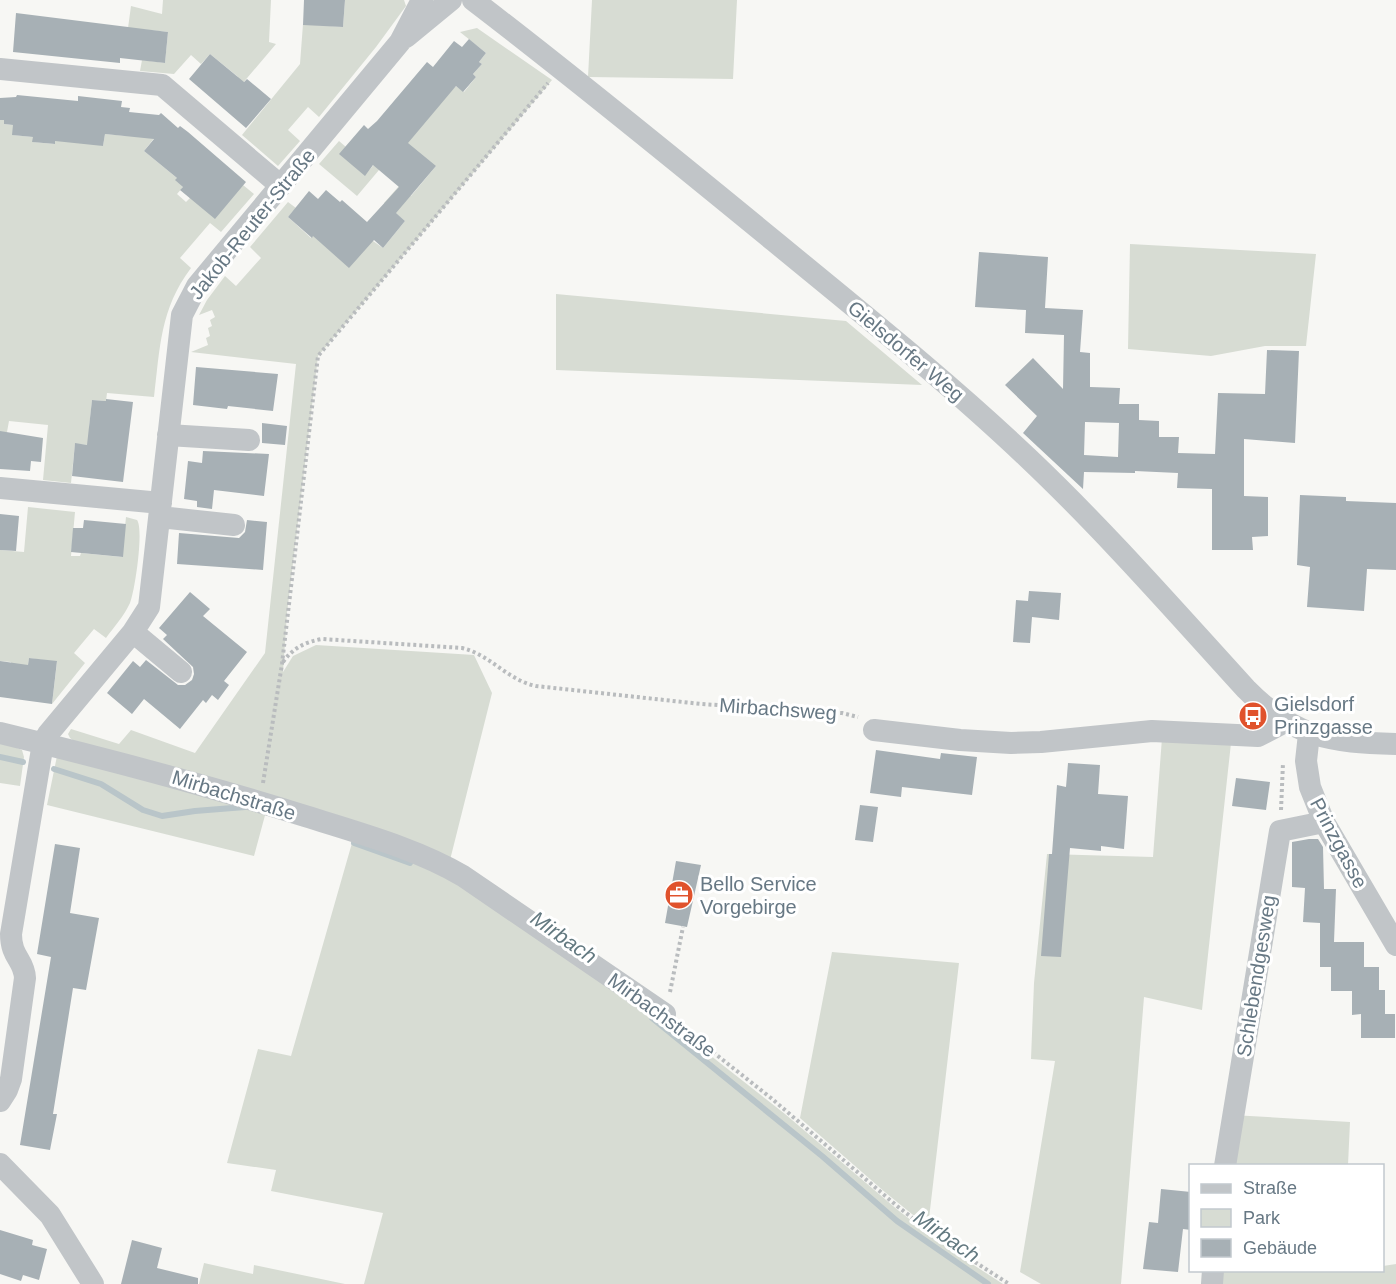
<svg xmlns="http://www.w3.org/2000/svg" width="1396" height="1284" viewBox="0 0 1396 1284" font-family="Helvetica,sans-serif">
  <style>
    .green { fill: #d7dcd3 }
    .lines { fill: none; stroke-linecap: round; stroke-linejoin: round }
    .stream { stroke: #b9c5c9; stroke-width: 6 }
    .building { fill: #a7b0b5; fill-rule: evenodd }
    .path { stroke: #b9bcbe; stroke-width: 4; stroke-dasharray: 3 3; stroke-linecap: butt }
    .minor { stroke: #c1c5c8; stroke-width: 22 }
    .labels { text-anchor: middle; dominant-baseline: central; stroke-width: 6; stroke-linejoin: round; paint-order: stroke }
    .street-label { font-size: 20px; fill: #677884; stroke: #fff }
    .poi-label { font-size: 20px; fill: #677884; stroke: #fff; text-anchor: start }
    .water-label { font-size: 21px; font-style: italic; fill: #637980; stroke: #fff }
  </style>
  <rect width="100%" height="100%" fill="#f7f7f4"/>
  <path class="green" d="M 163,0 L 271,0 L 269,42 L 276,44 L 242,84 L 237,76 L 210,54 L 201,64 L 191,55 L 174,74 L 140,71 L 142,60 L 165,63 L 168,32 L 128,28 L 131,6 L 162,14 Z
    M 345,0 L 404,0 L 406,6 L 376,47 L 319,117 L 308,107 L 288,130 L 300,141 L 278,166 L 242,135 L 300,64 L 303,24 L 343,27 Z
    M 592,0 L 737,0 L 733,79 L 588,77 Z
    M 477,28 L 552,80 L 318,356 L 287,613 L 283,672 L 293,656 L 316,645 L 474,655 L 492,693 L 449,864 L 75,742 L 70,738 L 68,734 L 71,729 L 119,744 L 131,730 L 195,753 L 265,653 L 296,364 L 191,352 L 208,345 L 206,338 L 210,336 L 208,328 L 212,326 L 210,320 L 215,317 L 212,310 L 199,315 L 207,300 L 225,276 L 236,286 L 261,258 L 250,247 L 288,202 L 296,208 L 288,217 L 311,238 L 333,213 L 383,248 L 405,221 L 384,203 L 399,186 L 411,196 L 436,166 L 379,170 L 357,196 L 319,164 L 339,141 L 346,147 L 365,175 L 389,147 L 456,86 L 464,92 L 476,77 L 473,74 L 482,64 L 479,62 L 486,53 L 460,32 Z
    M 0,120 L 4,120 L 4,124 L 13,125 L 13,135 L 33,137 L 33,142 L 54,144 L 56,131 L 103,146 L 105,134 L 127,136 L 159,132 L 144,151 L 177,178 L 183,187 L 177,194 L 186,202 L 190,198 L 243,185 L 254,194 L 221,232 L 210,223 L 180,258 L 191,268 C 160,309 160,348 154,397 L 107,393 L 106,401 L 92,400 L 89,428 L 101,446 L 75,444 L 71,483 L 43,480 L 48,425 L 9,421 L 7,432 L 0,432 Z
    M 1130,244 L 1316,254 L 1306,346 L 1265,346 L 1211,356 L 1128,349 Z
    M 556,294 L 846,321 L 922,385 L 556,370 Z
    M 28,507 L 75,512 L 71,556 L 80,556 L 81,553 L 122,557 L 126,517 L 137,520 C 144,529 135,591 130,603 C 124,616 114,627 106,638 L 94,629 L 74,653 L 85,663 L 52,704 L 57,662 L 29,658 L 27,674 L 10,672 L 11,662 L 0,661 L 0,550 L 24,552 Z
    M 1162,738 L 1231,743 L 1202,1010 L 1144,997 L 1121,1284 L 1041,1284 L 1020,1272 L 1055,1061 L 1031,1059 L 1034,983 L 1047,854 L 1153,857 Z
    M 0,741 L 22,750 L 24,757 L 20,786 L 0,783 Z
    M 57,756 L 267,808 L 254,856 L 47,805 Z
    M 354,836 L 443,869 L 659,1015 L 785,1114 L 899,1211 L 949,1249 L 1003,1284 L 364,1284 L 383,1213 L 271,1191 L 276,1170 L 227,1163 L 258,1049 L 291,1056 Z
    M 832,952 L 959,963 L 928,1227 L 886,1193 L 800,1118 Z
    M 1232,1115 L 1350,1122 L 1348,1165 L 1225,1166 Z
    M 204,1263 L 253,1274 L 254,1265 L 345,1284 L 199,1284 Z
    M 1396,1264 L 1396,1284 L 1212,1284 L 1213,1271 L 1382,1270 L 1383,1266 Z"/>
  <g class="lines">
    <path class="stream" d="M 0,757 L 23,762
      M 54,769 L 101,784 L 143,810 L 162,816 L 195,811 L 245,807
      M 354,843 L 410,863
      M 652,1018 L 822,1156 L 897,1221 L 988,1284"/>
  </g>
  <path class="building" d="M 304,0 L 345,0 L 343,27 L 303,25 Z
    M 16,13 L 168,32 L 165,63 L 120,58 L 120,63 L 13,52 Z
    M 469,39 L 486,53 L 479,62 L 482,64 L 473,74 L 476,77 L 463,92 L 456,86 L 408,143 L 436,166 L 396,213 L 405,221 L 383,248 L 374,240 L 349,268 L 313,236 L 312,238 L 288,217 L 309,191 L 318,199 L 326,190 L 340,202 L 342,200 L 367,222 L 399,187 L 373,165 L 365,176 L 339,154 L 364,125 L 368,129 L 377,121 L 427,62 L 433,67 L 454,41 L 462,47 Z
    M 210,54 L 244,82 L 247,79 L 271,99 L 246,128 L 189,79 Z
    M 17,95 L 78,101 L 78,96 L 122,101 L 121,107 L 130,108 L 129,112 L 159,115 L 161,113 L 178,128 L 180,126 L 188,132 L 246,182 L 215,219 L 180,190 L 183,187 L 175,180 L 177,178 L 144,151 L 154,139 L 105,134 L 103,146 L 55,141 L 55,144 L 32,142 L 33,137 L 12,135 L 13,125 L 4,124 L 4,120 L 0,120 L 0,98 L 16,97 Z
    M 979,252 L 1048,257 L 1045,308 L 1083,310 L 1080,352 L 1090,353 L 1090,387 L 1120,388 L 1119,404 L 1139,404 L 1139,420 L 1159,421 L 1159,437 L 1179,437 L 1178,453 L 1215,454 L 1218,393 L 1265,394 L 1267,350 L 1299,351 L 1295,443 L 1244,439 L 1244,496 L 1268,497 L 1268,536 L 1252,537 L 1253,550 L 1212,550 L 1212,489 L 1177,488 L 1178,473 L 1135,471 L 1135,473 L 1084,472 L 1083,489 L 1023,433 L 1037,416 L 1005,385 L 1033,358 L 1063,389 L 1064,335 L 1025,333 L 1026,310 L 975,307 ZM 1085,422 L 1119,423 L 1118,457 L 1084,455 Z
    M 196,367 L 278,374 L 273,411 L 228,406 L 227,409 L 193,405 Z
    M 106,399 L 133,402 L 123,482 L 72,476 L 75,443 L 87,445 L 92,400 L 106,401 Z
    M 262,423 L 287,426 L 285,445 L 262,443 Z
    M 0,431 L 43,438 L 41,462 L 31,461 L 30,471 L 0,469 Z
    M 203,451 L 269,454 L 264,496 L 214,490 L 212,509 L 197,507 L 197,501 L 184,499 L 188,461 L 202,463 Z
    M 1300,495 L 1346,497 L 1346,501 L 1396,503 L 1396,570 L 1367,569 L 1364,611 L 1307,607 L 1310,567 L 1297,565 Z
    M 0,514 L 19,516 L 16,551 L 0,550 Z
    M 84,520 L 126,524 L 123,557 L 71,552 L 73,528 L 83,528 Z
    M 247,520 L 267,522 L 263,570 L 177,564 L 179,533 L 239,538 L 245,532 Z
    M 1029,591 L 1061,593 L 1059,620 L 1032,617 L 1030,643 L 1013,642 L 1016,600 L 1028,601 Z
    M 190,592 L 210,609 L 203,616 L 247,652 L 224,681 L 229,685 L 218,700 L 212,695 L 206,703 L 203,700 L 180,729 L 144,699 L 132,714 L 107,693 L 133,661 L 140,667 L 146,660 L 178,685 L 185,685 L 192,680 L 194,674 L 193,667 L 163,639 L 167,635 L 159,628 Z
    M 29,658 L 57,661 L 52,704 L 0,697 L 0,661 L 28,665 Z
    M 876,750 L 940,759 L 941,753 L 977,757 L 972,795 L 902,787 L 901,797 L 870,793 Z
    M 1068,763 L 1100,765 L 1098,794 L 1128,796 L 1124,849 L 1101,846 L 1101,851 L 1070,848 L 1061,957 L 1041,956 L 1049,854 L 1052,854 L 1057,785 L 1066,787 Z
    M 1236,778 L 1270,782 L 1266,810 L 1232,806 Z
    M 860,805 L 878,807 L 873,842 L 855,840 Z
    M 1309,839 L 1318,839 L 1323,847 L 1324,889 L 1336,889 L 1334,942 L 1364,942 L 1364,967 L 1379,967 L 1379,990 L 1385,990 L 1385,1014 L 1395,1014 L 1395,1038 L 1361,1038 L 1361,1014 L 1352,1015 L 1352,991 L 1331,991 L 1331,967 L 1320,967 L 1320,923 L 1303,922 L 1305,888 L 1292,887 L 1292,842 Z
    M 55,844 L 80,848 L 70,913 L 99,918 L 86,990 L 73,988 L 53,1114 L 57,1114 L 50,1150 L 20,1145 L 51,957 L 37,954 Z
    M 676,861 L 701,865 L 687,927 L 665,923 Z
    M 1161,1189 L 1191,1192 L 1191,1230 L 1183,1229 L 1178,1272 L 1143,1269 L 1149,1222 L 1158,1223 Z
    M 0,1230 L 33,1240 L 32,1245 L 47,1249 L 39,1280 L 23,1275 L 21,1281 L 0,1274 Z
    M 132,1240 L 162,1248 L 157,1268 L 198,1278 L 198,1284 L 121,1284 Z"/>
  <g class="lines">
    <path class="path" d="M 283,662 C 293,648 305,642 322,639 L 462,648 C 491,655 507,680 536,686 L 701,704 L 842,713 L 858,717
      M 263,783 L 282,664 L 318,356 L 548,83
      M 1281,810 L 1283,763
      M 670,992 L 683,927
      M 680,1026 L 771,1098 L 897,1206 L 941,1240 L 1009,1284"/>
    <path class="minor" d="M 473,0 C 575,78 674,159 774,241 C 859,311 947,381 1028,458 C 1105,531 1174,610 1246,689 C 1294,738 1330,742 1396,744
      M 406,37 L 451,0
      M 0,69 L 162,85 L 281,186
      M 168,435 L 249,440
      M 0,488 L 161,503
      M 160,517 L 234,525
      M 133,632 L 181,672
      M 874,730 L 960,740 L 1011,743 L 1041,742 L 1152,731 L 1258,736 L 1285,722
      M 0,733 C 103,758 203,784 305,816 C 358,833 415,848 463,876 L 665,1014
      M 1309,734 L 1306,761 L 1310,787 L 1324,822 L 1396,945
      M 0,1101 L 7,1090 L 11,1079 L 25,978 C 24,959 11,958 11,934 L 43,743 L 48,734 L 133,632 L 149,607 L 182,315 L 197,286 L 400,42 L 422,0
      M 0,1164 L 50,1215 L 93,1284
      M 1225,1166 L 1280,831 L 1324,822
      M 1212,1284 L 1213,1270"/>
  </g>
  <defs>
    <g id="bus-disc" transform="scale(1.5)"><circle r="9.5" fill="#e0522c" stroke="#fff"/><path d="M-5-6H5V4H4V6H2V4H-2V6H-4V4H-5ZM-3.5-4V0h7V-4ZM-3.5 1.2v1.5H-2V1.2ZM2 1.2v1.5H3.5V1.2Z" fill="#fff"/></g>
    <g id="office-disc" transform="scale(1.5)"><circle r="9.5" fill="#e0522c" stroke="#fff"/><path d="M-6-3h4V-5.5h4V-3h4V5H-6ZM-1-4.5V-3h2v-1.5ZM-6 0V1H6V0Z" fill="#fff"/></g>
  </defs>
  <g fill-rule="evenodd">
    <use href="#bus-disc" x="1253" y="716"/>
    <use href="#office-disc" x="679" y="895"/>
  </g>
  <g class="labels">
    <g class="street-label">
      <text transform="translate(252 224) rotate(-51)">Jakob-Reuter-Straße</text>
      <text transform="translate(906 351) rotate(40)">Gielsdorfer Weg</text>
      <text transform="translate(778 709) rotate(4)">Mirbachsweg</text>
      <text transform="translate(234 795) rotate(17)">Mirbachstraße</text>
      <text transform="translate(1339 843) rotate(62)">Prinzgasse</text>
      <text transform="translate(1256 976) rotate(-81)">Schlebendgesweg</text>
      <text transform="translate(662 1015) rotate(36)">Mirbachstraße</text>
    </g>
    <g class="poi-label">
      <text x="1274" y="704">Gielsdorf<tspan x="1274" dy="23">Prinzgasse</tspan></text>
      <text x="700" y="884">Bello Service<tspan x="700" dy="23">Vorgebirge</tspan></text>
    </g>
    <g class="water-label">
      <text transform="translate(564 937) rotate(35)">Mirbach</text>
      <text transform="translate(947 1236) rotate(35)">Mirbach</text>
    </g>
  </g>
  <rect x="1189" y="1164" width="195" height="108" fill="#ffffff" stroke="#c2c9ce" stroke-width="1.5"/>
  <rect x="1201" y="1184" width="30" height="9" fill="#c1c5c8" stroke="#c2c9ce" stroke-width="1.5"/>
  <text x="1243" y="1194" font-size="18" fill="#677884">Straße</text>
  <rect x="1201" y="1209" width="30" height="18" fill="#d7dcd3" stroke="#c2c9ce" stroke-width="1.5"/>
  <text x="1243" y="1224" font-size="18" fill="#677884">Park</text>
  <rect x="1201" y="1239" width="30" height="18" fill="#a7b0b5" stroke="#c2c9ce" stroke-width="1.5"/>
  <text x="1243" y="1254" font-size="18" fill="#677884">Gebäude</text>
</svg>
